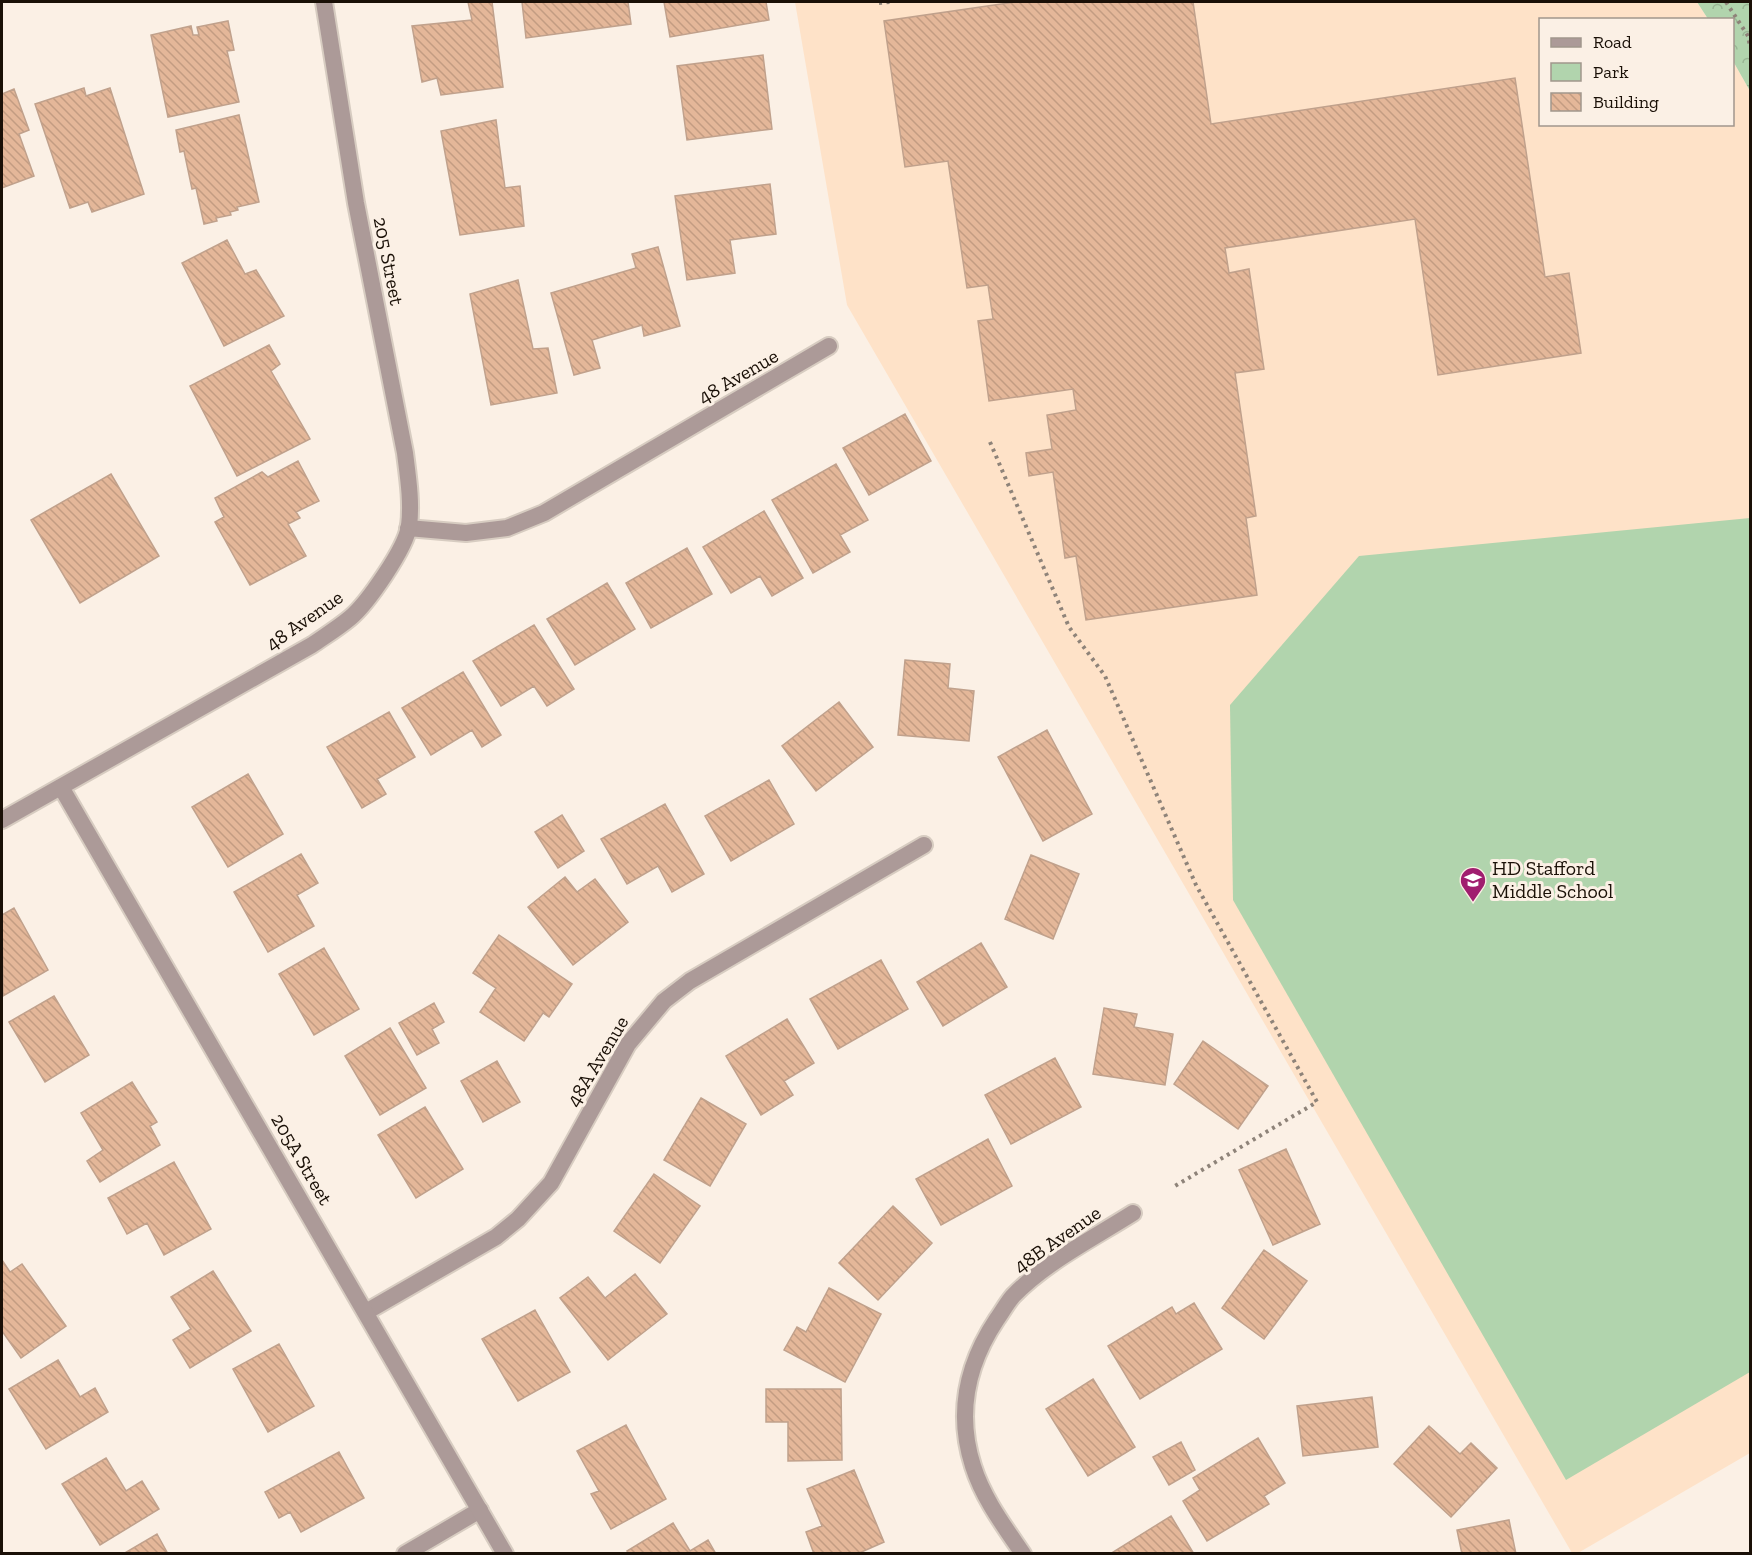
<svg xmlns="http://www.w3.org/2000/svg" width="1752" height="1555" viewBox="0 0 1752 1555" font-family="'Zilla Slab',serif">
  <style>
    .built { fill: #fee2c8 }
    .forest { fill: url(#forest-crowns) }
    .park { fill: #b1d4ad }
    .building { fill: url(#building-back-hatch); stroke: #c0a18c; stroke-width: 1.5 }
    .lines { fill: none; stroke-linecap: round; stroke-linejoin: round }
    .minor-casing { stroke: #d7ccc1; stroke-width: 20 }
    .tertiary-casing { stroke: #d7ccc1; stroke-width: 20 }
    .path { stroke: #8e8379; stroke-width: 4; stroke-dasharray: 3 4.5; stroke-linecap: butt }
    .minor { stroke: #ac9a98; stroke-width: 16 }
    .tertiary { stroke: #ac9a98; stroke-width: 16 }
    .labels { text-anchor: middle; dominant-baseline: central; stroke-width: 6; stroke-linejoin: round; paint-order: stroke }
    .street-label { font-size: 20px; fill: #1a1007; stroke: #fbf0e5 }
    .poi-label { font-size: 20px; fill: #1a1007; stroke: #fbf0e5; text-anchor: start }
  </style>
  <defs>
    <pattern id="forest-crowns" width="20" height="18" patternUnits="userSpaceOnUse" patternTransform="scale(1.5)"><rect width="20" height="18" fill="#b1d4ad"/><path d="M2 6a3 3 0 1 1 6 0M12 15a3 3 0 1 1 6 0" fill="none" stroke="#98b593"/></pattern>
    <pattern id="building-back-hatch" width="6" height="6" patternUnits="userSpaceOnUse" patternTransform="scale(1.5)"><rect width="6" height="6" fill="#e4b799"/><path d="M-1 5l2 2M0 0l6 6M5-1l2 2" fill="none" stroke="#c39c82"/></pattern>
  </defs>
  <rect width="100%" height="100%" fill="#fbf0e5"/>
  <path class="built" d="M 795,2 L 1697,2 L 1708,19 L 1540,20 L 1540,124 L 1732,124 L 1733,61 L 1750,91 L 1750,1453 L 1578,1553 L 1572,1553 L 847,305 Z"/>
  <path class="forest" d="M 1697,2 L 1750,2 L 1750,91 L 1733,61 L 1732,20 L 1708,19 Z"/>
  <path class="park" d="M 1750,518 L 1750,1372 L 1566,1480 L 1233,900 L 1230,705 L 1359,556 Z"/>
  <path class="building" d="M 468,2 L 492,2 L 503,87 L 441,95 L 437,78 L 422,82 L 412,26 L 472,20 Z
    M 522,2 L 628,2 L 631,24 L 526,38 Z
    M 664,2 L 766,2 L 769,20 L 670,37 Z
    M 1015,2 L 1193,2 L 1211,124 L 1515,78 L 1545,277 L 1569,273 L 1581,353 L 1438,375 L 1415,219 L 1225,248 L 1229,273 L 1249,269 L 1264,369 L 1235,373 L 1256,516 L 1246,518 L 1257,595 L 1086,620 L 1076,556 L 1065,558 L 1053,472 L 1029,476 L 1026,453 L 1052,449 L 1047,415 L 1076,410 L 1073,389 L 989,401 L 978,321 L 993,319 L 988,285 L 967,288 L 948,161 L 905,167 L 884,21 Z
    M 228,21 L 234,50 L 227,51 L 239,102 L 168,117 L 151,35 L 191,26 L 193,35 L 199,35 L 197,27 Z
    M 763,55 L 772,129 L 687,140 L 677,66 Z
    M 84,88 L 86,96 L 110,88 L 144,194 L 92,212 L 88,202 L 70,208 L 35,104 Z
    M 14,89 L 29,130 L 19,134 L 34,176 L 2,188 L 2,94 Z
    M 239,115 L 259,202 L 237,207 L 238,210 L 230,212 L 231,215 L 216,218 L 217,221 L 204,224 L 196,188 L 192,189 L 184,151 L 180,152 L 176,130 Z
    M 496,120 L 505,188 L 520,186 L 524,226 L 460,235 L 441,131 Z
    M 770,184 L 776,234 L 730,240 L 735,273 L 687,280 L 675,196 Z
    M 227,240 L 245,274 L 256,270 L 284,316 L 224,346 L 182,263 Z
    M 658,247 L 680,326 L 644,336 L 642,325 L 592,340 L 600,368 L 574,375 L 551,293 L 636,268 L 632,254 Z
    M 518,280 L 533,349 L 548,348 L 557,393 L 491,405 L 470,294 Z
    M 269,345 L 280,364 L 271,371 L 310,439 L 237,476 L 190,386 Z
    M 905,414 L 931,461 L 869,495 L 843,448 Z
    M 298,461 L 319,501 L 296,512 L 300,518 L 288,524 L 306,556 L 250,585 L 215,522 L 224,517 L 215,498 L 262,472 L 268,477 Z
    M 836,464 L 868,520 L 840,535 L 850,552 L 813,573 L 772,500 Z
    M 111,474 L 159,556 L 80,603 L 31,520 Z
    M 764,511 L 803,578 L 772,596 L 760,576 L 731,593 L 703,547 Z
    M 687,548 L 712,594 L 651,628 L 626,583 Z
    M 607,583 L 635,629 L 575,665 L 547,619 Z
    M 534,625 L 574,689 L 547,706 L 534,686 L 501,706 L 473,661 Z
    M 905,660 L 950,664 L 948,688 L 974,691 L 969,741 L 898,735 Z
    M 463,672 L 501,735 L 482,747 L 472,730 L 431,755 L 402,708 Z
    M 839,702 L 873,747 L 816,791 L 782,746 Z
    M 389,712 L 415,757 L 377,779 L 386,794 L 362,808 L 327,747 Z
    M 1047,730 L 1092,814 L 1043,841 L 998,757 Z
    M 248,774 L 283,834 L 228,867 L 192,807 Z
    M 769,780 L 794,824 L 731,861 L 705,816 Z
    M 665,804 L 704,874 L 672,892 L 658,866 L 627,884 L 601,839 Z
    M 562,815 L 584,851 L 558,868 L 535,832 Z
    M 301,854 L 318,883 L 297,895 L 314,926 L 268,952 L 234,892 Z
    M 1031,855 L 1079,874 L 1053,939 L 1005,919 Z
    M 565,877 L 577,892 L 595,879 L 628,922 L 573,965 L 528,907 Z
    M 14,908 L 48,970 L 3,996 L 2,915 Z
    M 499,935 L 572,984 L 549,1017 L 543,1013 L 524,1041 L 480,1012 L 496,988 L 473,973 Z
    M 981,943 L 1007,987 L 943,1026 L 917,982 Z
    M 324,948 L 359,1009 L 314,1035 L 279,974 Z
    M 881,960 L 908,1009 L 838,1049 L 810,999 Z
    M 54,996 L 89,1055 L 45,1082 L 9,1022 Z
    M 434,1003 L 444,1022 L 432,1029 L 439,1043 L 417,1055 L 399,1023 Z
    M 1104,1008 L 1137,1014 L 1134,1027 L 1173,1034 L 1165,1085 L 1093,1074 Z
    M 787,1019 L 814,1063 L 784,1081 L 793,1095 L 761,1115 L 726,1056 Z
    M 390,1028 L 426,1088 L 380,1115 L 345,1056 Z
    M 1203,1041 L 1268,1086 L 1238,1129 L 1174,1084 Z
    M 1055,1058 L 1081,1107 L 1011,1144 L 985,1095 Z
    M 497,1061 L 520,1102 L 483,1122 L 461,1081 Z
    M 132,1082 L 157,1122 L 150,1126 L 160,1145 L 100,1182 L 87,1161 L 103,1150 L 81,1113 Z
    M 701,1098 L 746,1124 L 710,1186 L 664,1160 Z
    M 425,1107 L 463,1169 L 416,1198 L 378,1135 Z
    M 988,1139 L 1012,1186 L 941,1225 L 916,1179 Z
    M 1286,1149 L 1320,1224 L 1273,1245 L 1239,1170 Z
    M 174,1162 L 211,1229 L 164,1255 L 147,1223 L 127,1234 L 108,1198 Z
    M 654,1174 L 700,1206 L 660,1263 L 614,1231 Z
    M 893,1206 L 932,1243 L 878,1300 L 839,1263 Z
    M 1264,1250 L 1307,1281 L 1264,1339 L 1222,1308 Z
    M 2,1260 L 10,1272 L 22,1264 L 66,1326 L 21,1358 L 2,1331 Z
    M 213,1271 L 251,1331 L 190,1368 L 173,1340 L 191,1329 L 171,1297 Z
    M 635,1274 L 667,1314 L 608,1360 L 560,1298 L 588,1277 L 605,1298 Z
    M 829,1288 L 881,1314 L 845,1382 L 784,1350 L 797,1327 L 806,1332 Z
    M 1194,1303 L 1222,1349 L 1140,1399 L 1108,1346 L 1172,1307 L 1176,1314 Z
    M 535,1310 L 570,1372 L 518,1401 L 482,1339 Z
    M 279,1344 L 314,1406 L 268,1432 L 233,1369 Z
    M 58,1360 L 80,1397 L 95,1388 L 108,1412 L 46,1449 L 9,1389 Z
    M 1093,1379 L 1135,1447 L 1088,1476 L 1046,1409 Z
    M 766,1389 L 841,1389 L 842,1460 L 788,1461 L 788,1422 L 766,1422 Z
    M 1372,1397 L 1378,1447 L 1303,1456 L 1297,1406 Z
    M 626,1425 L 666,1499 L 611,1529 L 591,1494 L 599,1491 L 577,1451 Z
    M 1429,1426 L 1460,1454 L 1471,1443 L 1497,1468 L 1451,1517 L 1394,1464 Z
    M 1258,1438 L 1285,1483 L 1264,1496 L 1269,1504 L 1207,1541 L 1183,1501 L 1200,1490 L 1193,1478 Z
    M 1181,1442 L 1195,1470 L 1169,1485 L 1153,1457 Z
    M 339,1452 L 364,1498 L 301,1532 L 290,1512 L 279,1518 L 265,1492 Z
    M 106,1458 L 126,1491 L 142,1481 L 159,1509 L 100,1545 L 62,1484 Z
    M 854,1470 L 884,1542 L 857,1554 L 814,1554 L 806,1532 L 822,1526 L 807,1489 Z
    M 1171,1516 L 1194,1554 L 1110,1554 Z
    M 1509,1520 L 1516,1554 L 1462,1554 L 1457,1530 Z
    M 673,1523 L 690,1551 L 708,1540 L 716,1554 L 629,1554 L 627,1551 Z
    M 157,1534 L 168,1554 L 123,1554 Z"/>
  <g class="lines">
    <g class="minor-casing">
      <path id="minor" d="M 408,528 L 466,533 L 507,528 L 544,513 L 829,346
        M 366,1312 L 496,1237 L 518,1219 L 551,1183 L 628,1044 L 664,1001 L 690,981 L 924,845
        M 405,1554 L 480,1510
        M 1023,1554 C 1004,1526 983,1498 973,1466 C 956,1413 967,1364 997,1319 C 1002,1312 1007,1303 1013,1296 C 1046,1262 1092,1239 1133,1213"/>
    </g>
    <g class="tertiary-casing">
      <path id="tertiary" d="M 61,787 L 505,1554
        M 2,820 L 312,645 C 325,636 338,628 350,618 C 367,604 406,548 409,526 C 412,502 408,477 405,453 L 356,203 L 324,2"/>
    </g>
    <path class="path" d="M 1726,2 L 1748,36 L 1750,47
      M 879,3 L 891,2
      M 990,442 L 1069,627 L 1105,676 L 1196,885 L 1317,1102 L 1175,1186"/>
    <use href="#minor" class="minor"/>
    <use href="#tertiary" class="tertiary"/>
  </g>
  <defs>
    <g id="school-pin" transform="scale(1.35)"><path d="M0 17L-7.5 6A9.5 9.5 0 1 1 7.5 6Z" fill="#a01e6f" stroke="#fbf0e5"/><path d="M0-5L7-2L0 1L-7-2ZM-4 1L0 2.5L4 1V4Q0 6-4 4Z" fill="#fff"/></g>
  </defs>
  <g fill-rule="evenodd">
    <use href="#school-pin" x="1473" y="880"/>
  </g>
  <g class="labels">
    <g class="street-label">
      <text transform="translate(389 261) rotate(79)">205 Street</text>
      <text transform="translate(738 376) rotate(-30)">48 Avenue</text>
      <text transform="translate(304 620) rotate(-35)">48 Avenue</text>
      <text transform="translate(597 1061) rotate(-59)">48A Avenue</text>
      <text transform="translate(302 1159) rotate(60)">205A Street</text>
      <text transform="translate(1057 1239) rotate(-35)">48B Avenue</text>
    </g>
    <g class="poi-label">
      <text x="1492" y="868">HD Stafford<tspan x="1492" dy="23">Middle School</tspan></text>
    </g>
  </g>
  <rect width="1752" height="1555" fill="none" stroke="#1a1007" stroke-width="6"/>
  <rect x="1539" y="18" width="195" height="108" fill="#fbf0e5" stroke="#a1968c" stroke-width="1.5"/>
  <rect x="1551" y="38" width="30" height="9" fill="#ac9a98" stroke="#a1968c" stroke-width="1.5"/>
  <text x="1593" y="48" font-size="18" fill="#1a1007">Road</text>
  <rect x="1551" y="63" width="30" height="18" fill="#b1d4ad" stroke="#a1968c" stroke-width="1.5"/>
  <text x="1593" y="78" font-size="18" fill="#1a1007">Park</text>
  <rect x="1551" y="93" width="30" height="18" fill="url(#building-back-hatch)" stroke="#a1968c" stroke-width="1.5"/>
  <text x="1593" y="108" font-size="18" fill="#1a1007">Building</text>
</svg>
